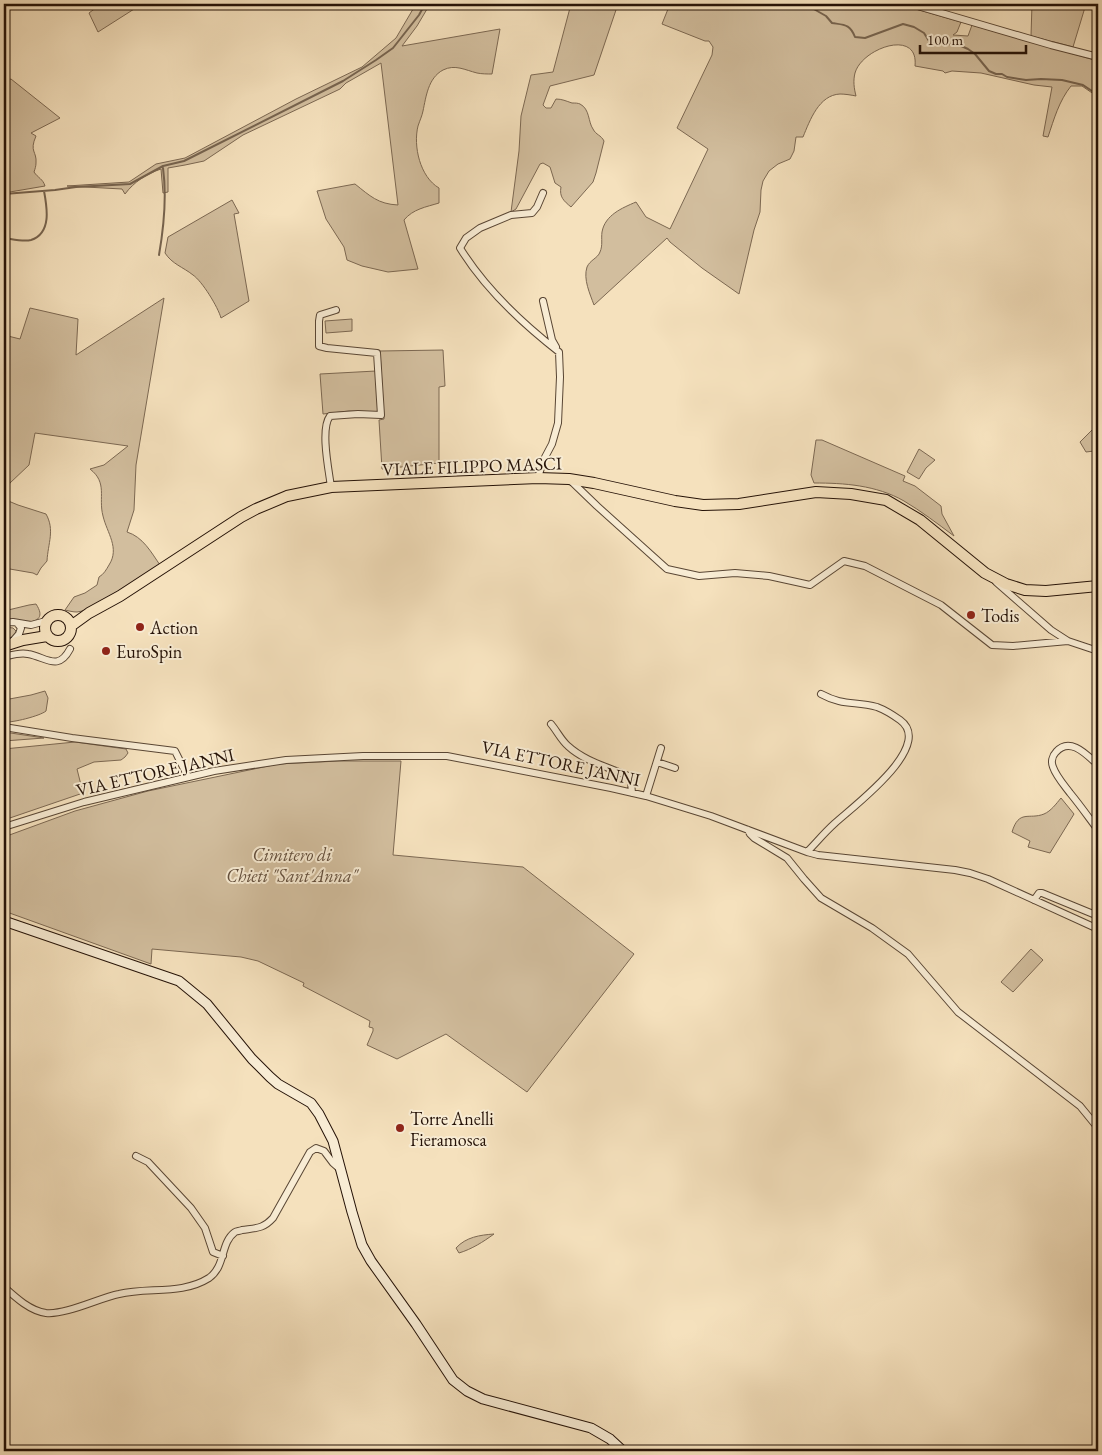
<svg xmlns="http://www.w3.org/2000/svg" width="1102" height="1455" viewBox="0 0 1102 1455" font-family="'EB Garamond',serif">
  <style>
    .green { fill: #d2be9e; stroke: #7c6852 }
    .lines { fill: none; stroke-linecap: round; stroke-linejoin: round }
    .stream { stroke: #77644f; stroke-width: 2 }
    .street-casing { stroke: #594634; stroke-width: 8 }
    .secondary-casing { stroke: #251207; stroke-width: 11 }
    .primary-casing { stroke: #251207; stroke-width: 12 }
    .street { stroke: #f8ecd4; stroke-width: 6 }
    .secondary { stroke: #f8ecd4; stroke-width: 9 }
    .primary { stroke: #f5e1bd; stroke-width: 10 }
    .poi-dot { fill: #8f2418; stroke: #f8ecd4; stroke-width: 2 }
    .labels { text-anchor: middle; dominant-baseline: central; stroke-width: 4; stroke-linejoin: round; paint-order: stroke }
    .street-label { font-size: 18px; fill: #251207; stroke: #f8ecd4 }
    .poi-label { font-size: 18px; fill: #251207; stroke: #f8ecd4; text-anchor: start }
    .park-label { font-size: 18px; font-style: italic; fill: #624e3c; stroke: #f8ecd4 }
  </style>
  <rect width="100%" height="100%" fill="#f5e1bd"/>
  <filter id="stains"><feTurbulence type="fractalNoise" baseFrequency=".004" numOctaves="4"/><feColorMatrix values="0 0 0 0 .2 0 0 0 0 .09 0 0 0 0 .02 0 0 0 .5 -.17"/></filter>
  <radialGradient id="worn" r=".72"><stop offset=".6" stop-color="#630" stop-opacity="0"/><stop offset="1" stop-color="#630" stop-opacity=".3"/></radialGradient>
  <path class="green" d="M 101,4 L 142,4 L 98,32 L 89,13 Z
    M 416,4 L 430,4 L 417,26 L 402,46 L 500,29 L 492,74 C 487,74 482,74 477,73 C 465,70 455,64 443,70 C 428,78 426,97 423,111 C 422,116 420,120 418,126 C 413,146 420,177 439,188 L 439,203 C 426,207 413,209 404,220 L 418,269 L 388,272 L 362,266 L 347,260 L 344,247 L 326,219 L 317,191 L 355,184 C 370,196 378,204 398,205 L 381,63 L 346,83 L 340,89 L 243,135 L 204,161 L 185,165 L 168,168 L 168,192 L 163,193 L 161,169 C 146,174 134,182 125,194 L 122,189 L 67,186 L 129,182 L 156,164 L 185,158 L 296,99 L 362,67 L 396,38 Z
    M 571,4 L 618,4 L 594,75 L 550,86 L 543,105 L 546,108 L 551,108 L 556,99 C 562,99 566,101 572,103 C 575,103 578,103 580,104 C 590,109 588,122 593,129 C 596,135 601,135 604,141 L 596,173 L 593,182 L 571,207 C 564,201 559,197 561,187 L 555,183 L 550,167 L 543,163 L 540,164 L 516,209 L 511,212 L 519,151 L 521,116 L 531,75 L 553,72 Z
    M 670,4 L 898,4 L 961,22 L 957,32 L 953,35 L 968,36 L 972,25 L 1098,61 L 1098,97 L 1082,86 L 1071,86 C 1059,101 1054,119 1048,137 L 1043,136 L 1052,87 L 1034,85 L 981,73 L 952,71 L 945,73 L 943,71 L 915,66 C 919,28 862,48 855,73 C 853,81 854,88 856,96 C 851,95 845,94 840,94 C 819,95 810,120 803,137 L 796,137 L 794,151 L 790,159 L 778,164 L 769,171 L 763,181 L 761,190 L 760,212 L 754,230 L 739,294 L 702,268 L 670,242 L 667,238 L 594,305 C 590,294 583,279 587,267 C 590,260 598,258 600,252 C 603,245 601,239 602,232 C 605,215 622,208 636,202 L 646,217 L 670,229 L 708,149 L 677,128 L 712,55 L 713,47 L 709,41 L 705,41 L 662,24 Z
    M 1032,4 L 1086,4 L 1073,47 L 1031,36 Z
    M 11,79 L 60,118 L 31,133 L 36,136 C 29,152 37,151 36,163 C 36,166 35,169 34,172 C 38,178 43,179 45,186 L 4,193 L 4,81 Z
    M 232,200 L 239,213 L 234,214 L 249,301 L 221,318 C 218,307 202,281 193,275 C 183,267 172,264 165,253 L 168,237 Z
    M 164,298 L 136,465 L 134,510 L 127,532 C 143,537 151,552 160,565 C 141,577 97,610 77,612 C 73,612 69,611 65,610 L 74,597 L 85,593 L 97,585 L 99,577 C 104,574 106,570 109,565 C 120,548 107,533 103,516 C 98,497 108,483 90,469 L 104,465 L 128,446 L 35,433 L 29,465 L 10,483 L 4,492 L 4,335 L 20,339 L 30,308 L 78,319 L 76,355 Z
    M 352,319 L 352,331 L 326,333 L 325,321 Z
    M 443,350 L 445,386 L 439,387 L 439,463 L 382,469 L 379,420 L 384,419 L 380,351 Z
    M 376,371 L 380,412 L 349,411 L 323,414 L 320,374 Z
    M 1098,424 L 1098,454 L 1094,451 L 1086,452 L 1080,442 Z
    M 816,440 L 822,440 L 905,476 L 903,481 L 915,486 L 941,506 L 942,514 L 954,536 C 938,524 921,511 904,501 C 876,485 844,483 814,483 L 811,475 Z
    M 919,449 L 935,460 L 926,468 L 919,479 L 907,472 Z
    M 4,493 L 6,500 L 18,505 L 46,514 C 55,530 48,543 47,561 L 41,568 L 37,575 L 33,573 L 4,568 L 4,541 L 6,532 L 4,531 Z
    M 36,604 C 52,628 15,622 4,622 L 4,611 L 29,605 Z
    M 4,627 L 13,628 L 16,631 L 15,635 L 4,642 Z
    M 45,691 L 48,698 L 46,711 C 40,716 12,723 4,722 L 4,700 L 31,695 Z
    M 4,732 L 44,738 L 4,741 Z
    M 75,742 L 126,749 L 128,753 L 125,757 L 121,760 L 94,762 L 77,769 L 83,793 L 4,820 L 4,749 Z
    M 339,761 L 401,761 L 393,855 L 523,867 L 634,954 L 527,1092 L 446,1034 L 397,1059 L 367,1045 L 373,1031 L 373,1028 L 369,1027 L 370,1021 L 303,986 L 304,983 L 258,961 L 241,957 L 152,949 L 151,964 L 4,911 L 4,837 L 75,811 L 148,791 L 278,764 Z
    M 1061,798 L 1074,814 L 1050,853 L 1028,847 L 1030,841 L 1012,832 C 1019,809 1029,820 1044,814 C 1051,811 1056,804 1061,798 Z
    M 1031,949 L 1043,960 L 1013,992 L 1001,982 Z
    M 494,1234 C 483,1242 472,1249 459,1253 L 456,1248 C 466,1237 480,1235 494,1234 Z"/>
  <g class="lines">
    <path class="stream" d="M 805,4 L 826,16 L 832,23 C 845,25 850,24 855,37 L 865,38 L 903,24 L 914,27 L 924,33 L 929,41 L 936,44 L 947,44 L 959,45 L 968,49 L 975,54 L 989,71 L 996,74 L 1002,74 L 1007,77 L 1026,80 L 1041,79 L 1062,80 L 1083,85 L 1098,95
      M 4,194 L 55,190 L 76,187 L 130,184 L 163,166 L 184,161 L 343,81 L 376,60 L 393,48 L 419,15 L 425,4
      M 4,238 C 12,239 23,242 31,240 C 52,233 47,207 44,191
      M 159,255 C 164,226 167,197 163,168"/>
    <g class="street-casing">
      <path id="street" d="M 911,4 L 1051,45 L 1098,57
        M 543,301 L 552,340 L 556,347
        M 538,478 L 543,461 L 552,444 L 558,423 L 560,377 L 559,352 C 523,324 484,287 460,248 L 466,238 L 480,228 L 511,215 L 532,213 L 537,207 L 543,193
        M 570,480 L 597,506 L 667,569 L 699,576 L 735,573 L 769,576 L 810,585 L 844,561 L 865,566 L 941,605 L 992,645 L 1013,646 L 1068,641
        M 331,487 C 329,471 320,429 330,416 L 358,414 L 381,415 L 377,353 L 327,348 L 319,346 L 319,321 L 320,315 L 336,310
        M 996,582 L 1051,630 L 1068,641 L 1098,651
        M 4,623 L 13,622 L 31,625 L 46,621
        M 12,642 L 19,634 L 21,628 L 17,623
        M 4,657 C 12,655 20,652 28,654 C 46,657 58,672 70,649
        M 551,724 C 557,731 561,740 568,746 C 584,761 608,767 628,776 L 631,782 L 632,793
        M 4,727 L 72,738 L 175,751 L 188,777
        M 657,762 L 675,768
        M 1098,765 C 1087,755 1070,736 1056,752 C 1052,756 1051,762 1053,767 C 1056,776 1064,785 1070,793 C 1080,805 1089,818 1098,830
        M 646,796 L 661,748
        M 4,827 L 84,802 L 214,771 L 286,760 L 363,756 L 447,756 L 611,788 L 646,796 L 711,816 L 807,852 L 818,855 L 955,870 L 970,873 L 988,879 L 1098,929
        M 748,830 L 750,834 L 754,838 L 787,858 L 804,879 L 821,898 L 872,928 L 908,954 L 958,1012 L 1080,1106 L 1098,1128
        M 807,852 C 816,843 824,833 834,824 C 851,808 936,746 900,720 C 893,715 885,710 877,707 C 855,701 843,706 821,694
        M 1034,900 L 1039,893 L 1042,893 L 1098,916
        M 136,1156 L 148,1162 L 191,1208 L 205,1228 L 213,1252 L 223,1256
        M 4,1287 C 15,1297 30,1311 46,1313 C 66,1315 99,1298 119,1294 C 149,1287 182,1295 209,1278 C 226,1266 220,1243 235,1232 C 236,1231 240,1231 242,1230 C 256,1228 263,1229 273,1218 L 310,1152 L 316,1148 L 324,1151 L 333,1163 L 341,1170"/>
    </g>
    <g class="secondary-casing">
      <path id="secondary" d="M 4,921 L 179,981 L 207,1004 L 252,1059 L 270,1077 L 278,1084 L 311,1103 L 319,1114 L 333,1141 L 352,1212 L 362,1245 L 371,1261 L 416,1324 L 453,1380 L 467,1391 L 483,1399 L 591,1428 L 610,1439 L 623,1451"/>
    </g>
    <g class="primary-casing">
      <path id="primary" d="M45 628a13 13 0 1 1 26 0a13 13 0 1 1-26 0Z
        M 71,626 L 89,613 L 120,596 L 241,517 L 256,509 L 287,496 L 331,487 L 538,478 L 569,479 L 594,483 L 675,501 L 703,505 L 739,504 L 816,492 L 851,494 L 886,500 L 920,520 L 985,573 L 1006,584 L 1025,590 L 1046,591 L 1098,586
        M 4,646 L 23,640 L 47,636"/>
    </g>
    <use href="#street" class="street"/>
    <use href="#secondary" class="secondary"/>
    <use href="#primary" class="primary"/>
  </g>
  <g class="poi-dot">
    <circle cx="971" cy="615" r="5"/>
    <circle cx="140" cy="627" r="5"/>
    <circle cx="106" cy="651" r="5"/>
    <circle cx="400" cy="1128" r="5"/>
  </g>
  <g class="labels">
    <g class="street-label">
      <text transform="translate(472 466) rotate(-2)">VIALE FILIPPO MASCI</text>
      <text transform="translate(561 763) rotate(12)">VIA ETTORE JANNI</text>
      <text transform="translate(155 772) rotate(-13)">VIA ETTORE JANNI</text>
    </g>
    <g class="poi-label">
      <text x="981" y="615">Todis</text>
      <text x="150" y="627">Action</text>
      <text x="116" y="651">EuroSpin</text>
      <text x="410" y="1118">Torre Anelli<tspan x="410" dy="21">Fieramosca</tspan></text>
    </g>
    <g class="park-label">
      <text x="292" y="854">Cimitero di<tspan x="292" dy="21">Chieti "Sant'Anna"</tspan></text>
    </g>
  </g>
  <rect width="1102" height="1455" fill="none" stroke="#f5e1bd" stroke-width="20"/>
  <rect x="5" y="5" width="1092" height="1445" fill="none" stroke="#251207" stroke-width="2.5"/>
  <rect x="10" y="10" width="1082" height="1435" fill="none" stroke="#251207"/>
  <path d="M920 45v8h106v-8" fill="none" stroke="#251207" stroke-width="2.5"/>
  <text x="927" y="45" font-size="15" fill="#251207" stroke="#f8ecd4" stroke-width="4" paint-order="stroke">100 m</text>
  <rect width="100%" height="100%" filter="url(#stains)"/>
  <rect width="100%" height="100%" fill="url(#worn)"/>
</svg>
